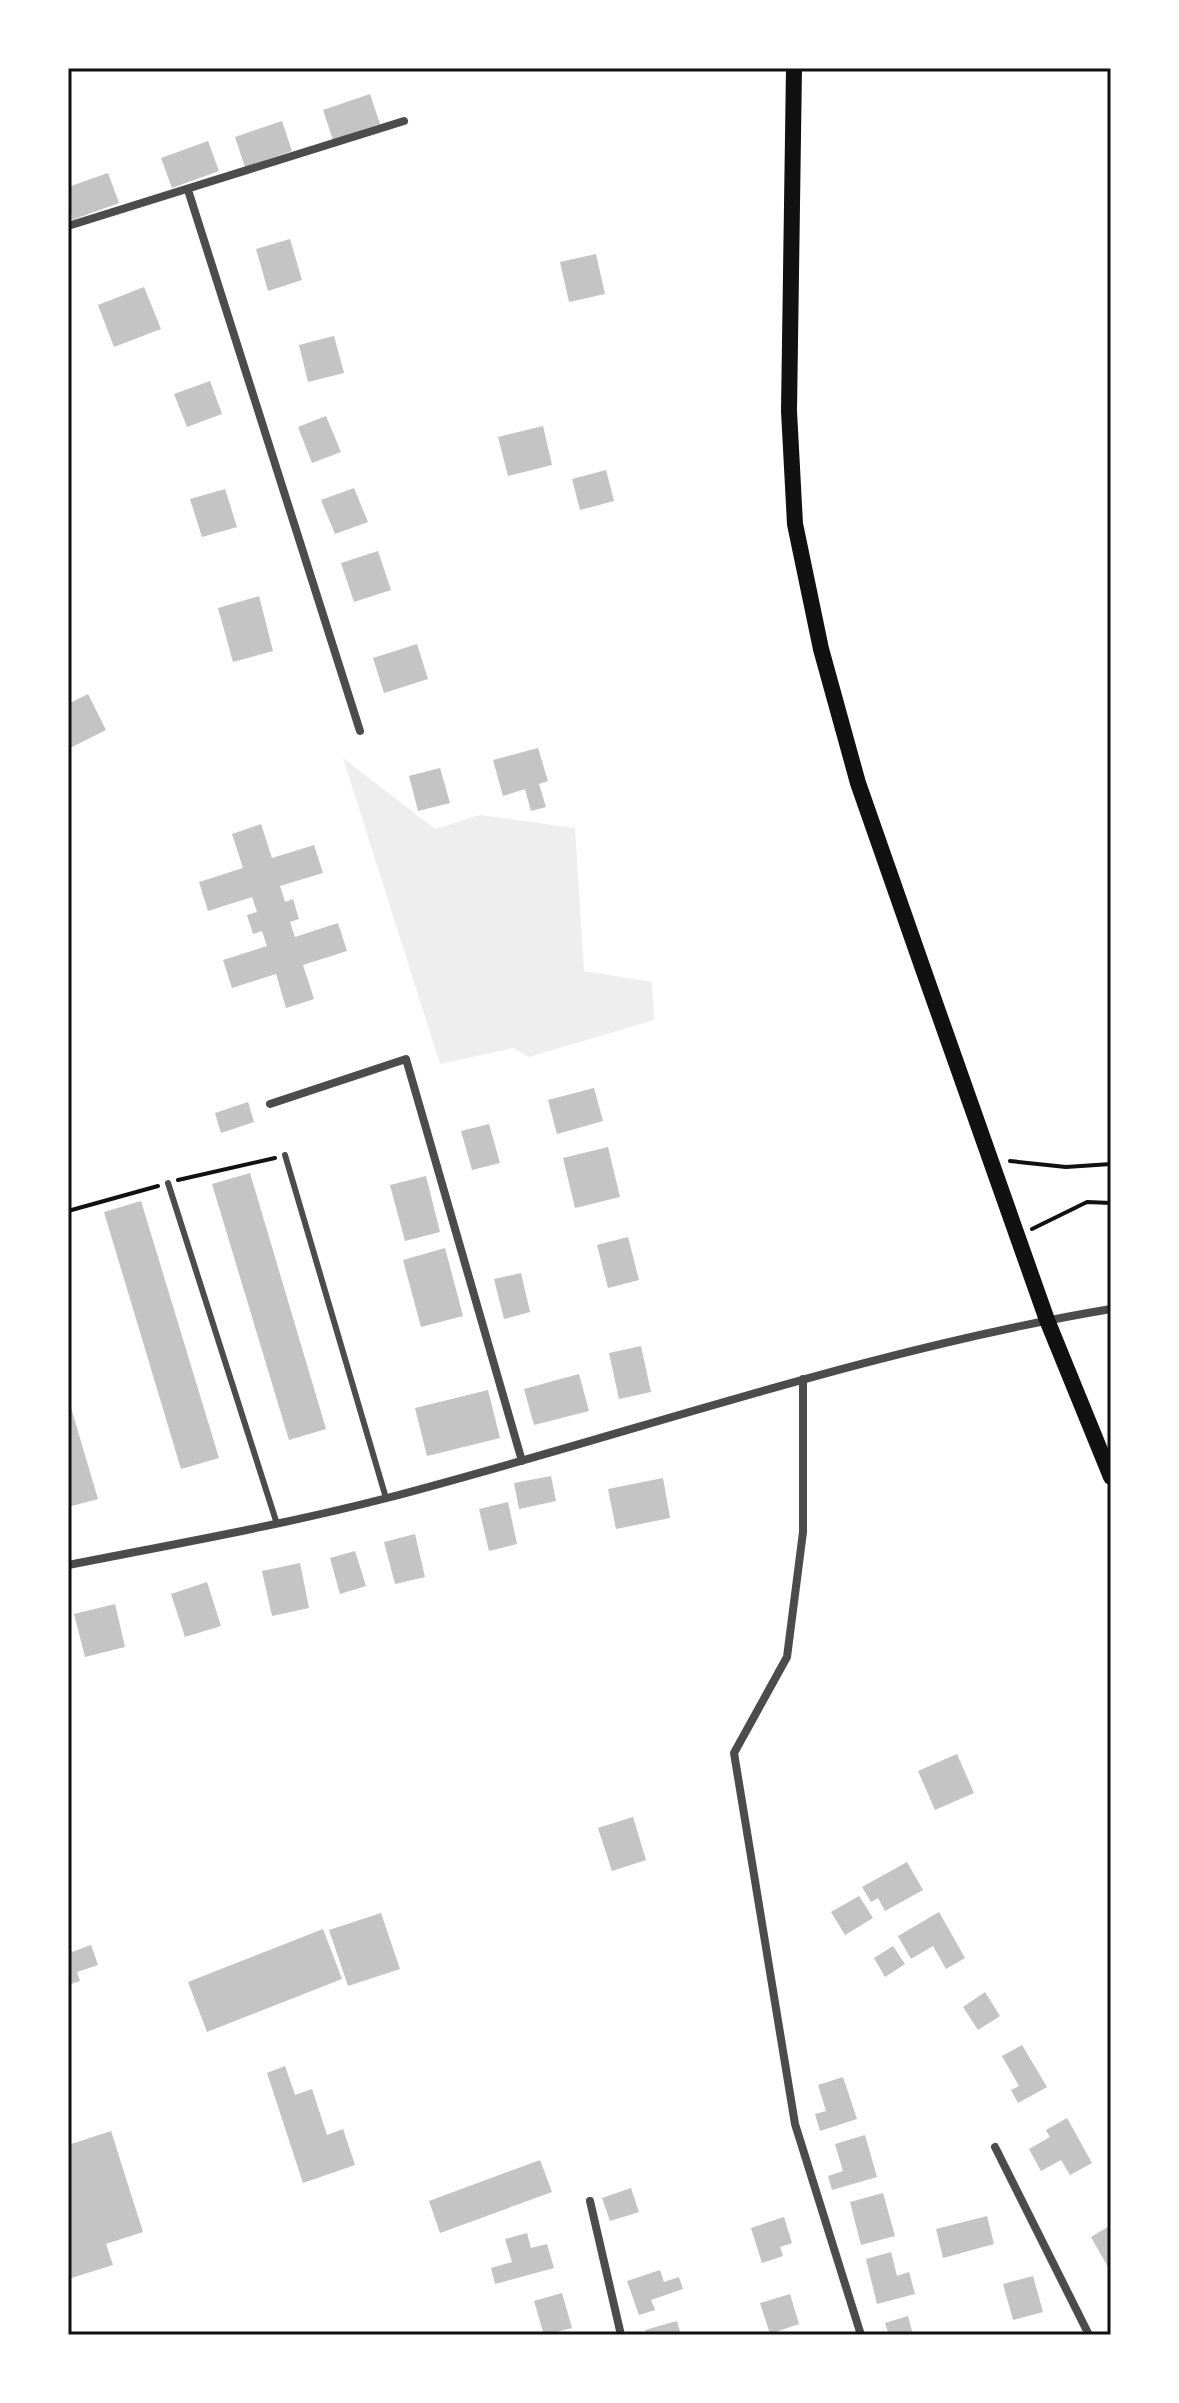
<svg xmlns="http://www.w3.org/2000/svg" width="1179" height="2403" viewBox="0 0 1179 2403" font-family="Commissioner,sans-serif">
  <style>
    .green { fill: #eee }
    .building { fill: #c4c4c4 }
    .lines { fill: none; stroke-linecap: round; stroke-linejoin: round }
    .path { stroke: #111; stroke-width: 4 }
    .service { stroke: #4c4c4c; stroke-width: 6 }
    .minor { stroke: #4c4c4c; stroke-width: 8 }
    .secondary { stroke: #111; stroke-width: 16 }
    .neatline { fill: none; stroke: #111; stroke-width: 3 }
  </style>
  <rect width="100%" height="100%" fill="#fff"/>
  <path class="green" d="M 343,758 L 435,829 L 480,815 L 575,828 L 584,971 L 652,982 L 654,1020 L 529,1057 L 513,1048 L 440,1064 Z"/>
  <path class="building" d="M 370,94 L 380,124 L 333,140 L 323,110 Z
    M 282,121 L 292,151 L 245,167 L 235,137 Z
    M 208,141 L 219,171 L 172,188 L 161,158 Z
    M 108,173 L 119,203 L 72,220 L 68,187 Z
    M 290,239 L 302,280 L 268,291 L 256,249 Z
    M 596,254 L 605,294 L 569,302 L 560,262 Z
    M 144,287 L 161,329 L 114,347 L 98,305 Z
    M 334,336 L 344,373 L 308,382 L 299,345 Z
    M 210,381 L 222,414 L 187,427 L 174,394 Z
    M 326,416 L 341,452 L 312,463 L 298,427 Z
    M 543,426 L 552,465 L 508,476 L 498,437 Z
    M 606,470 L 614,501 L 580,510 L 572,479 Z
    M 354,488 L 368,522 L 335,534 L 321,500 Z
    M 225,489 L 237,527 L 202,537 L 190,499 Z
    M 378,551 L 391,590 L 354,602 L 341,563 Z
    M 259,596 L 273,651 L 233,662 L 218,608 Z
    M 417,644 L 428,679 L 384,693 L 373,658 Z
    M 88,694 L 106,730 L 68,749 L 68,704 Z
    M 538,748 L 548,781 L 539,784 L 546,807 L 531,811 L 525,789 L 503,796 L 493,760 Z
    M 440,768 L 450,803 L 418,811 L 409,776 Z
    M 261,824 L 272,858 L 314,845 L 323,873 L 280,886 L 285,902 L 293,899 L 299,919 L 290,922 L 295,937 L 338,923 L 347,951 L 303,965 L 314,999 L 286,1008 L 276,974 L 232,988 L 223,960 L 267,946 L 262,931 L 253,934 L 247,915 L 257,912 L 252,897 L 208,911 L 199,882 L 243,868 L 232,834 Z
    M 594,1088 L 603,1121 L 557,1134 L 548,1100 Z
    M 248,1102 L 254,1122 L 221,1133 L 215,1113 Z
    M 489,1124 L 500,1163 L 472,1170 L 461,1131 Z
    M 608,1147 L 620,1197 L 575,1208 L 563,1158 Z
    M 250,1173 L 326,1429 L 289,1440 L 212,1184 Z
    M 426,1176 L 440,1232 L 405,1241 L 390,1185 Z
    M 141,1201 L 219,1458 L 181,1469 L 104,1212 Z
    M 628,1237 L 639,1280 L 608,1288 L 597,1245 Z
    M 445,1248 L 463,1316 L 421,1327 L 403,1260 Z
    M 521,1273 L 530,1312 L 504,1319 L 494,1279 Z
    M 641,1346 L 651,1392 L 619,1399 L 609,1353 Z
    M 579,1374 L 589,1411 L 534,1425 L 524,1389 Z
    M 488,1390 L 500,1438 L 427,1456 L 415,1408 Z
    M 69,1401 L 98,1499 L 68,1507 L 68,1402 Z
    M 551,1476 L 556,1501 L 519,1509 L 514,1483 Z
    M 663,1478 L 670,1518 L 616,1529 L 608,1489 Z
    M 508,1502 L 517,1544 L 489,1551 L 479,1509 Z
    M 415,1534 L 425,1577 L 395,1584 L 384,1542 Z
    M 355,1551 L 366,1586 L 340,1594 L 330,1558 Z
    M 300,1563 L 309,1608 L 272,1616 L 262,1571 Z
    M 207,1582 L 221,1626 L 185,1637 L 171,1594 Z
    M 115,1604 L 125,1647 L 85,1657 L 74,1614 Z
    M 957,1754 L 974,1793 L 935,1810 L 918,1771 Z
    M 633,1817 L 646,1860 L 612,1871 L 598,1828 Z
    M 907,1862 L 923,1890 L 885,1911 L 878,1898 L 871,1902 L 862,1887 Z
    M 859,1896 L 873,1918 L 845,1935 L 831,1912 Z
    M 939,1912 L 965,1958 L 946,1969 L 933,1946 L 911,1959 L 898,1936 Z
    M 381,1913 L 400,1969 L 348,1986 L 329,1930 Z
    M 323,1929 L 342,1979 L 207,2032 L 188,1982 Z
    M 68,1941 L 72,1952 L 91,1945 L 98,1965 L 77,1972 L 80,1981 L 68,1985 Z
    M 893,1946 L 905,1964 L 885,1977 L 874,1958 Z
    M 985,1992 L 1000,2016 L 978,2030 L 963,2007 Z
    M 1022,2045 L 1047,2087 L 1018,2103 L 1011,2090 L 1019,2086 L 1002,2056 Z
    M 285,2066 L 295,2095 L 312,2089 L 327,2135 L 343,2129 L 355,2165 L 303,2183 L 267,2073 Z
    M 843,2077 L 857,2119 L 820,2131 L 815,2114 L 826,2111 L 818,2085 Z
    M 1067,2118 L 1092,2163 L 1070,2175 L 1061,2160 L 1041,2171 L 1029,2149 L 1050,2137 L 1046,2130 Z
    M 111,2131 L 143,2232 L 106,2244 L 113,2265 L 68,2279 L 68,2145 Z
    M 865,2135 L 877,2177 L 832,2190 L 828,2176 L 843,2171 L 835,2144 Z
    M 540,2160 L 552,2192 L 440,2233 L 429,2201 Z
    M 631,2188 L 639,2212 L 610,2221 L 602,2198 Z
    M 883,2193 L 895,2236 L 861,2245 L 850,2202 Z
    M 987,2216 L 994,2244 L 943,2258 L 936,2229 Z
    M 784,2217 L 792,2243 L 780,2247 L 783,2256 L 762,2263 L 751,2228 Z
    M 1111,2225 L 1111,2265 L 1108,2267 L 1091,2237 Z
    M 527,2233 L 531,2248 L 547,2244 L 554,2268 L 495,2284 L 491,2268 L 512,2262 L 505,2239 Z
    M 891,2252 L 897,2276 L 909,2272 L 915,2294 L 877,2304 L 866,2259 Z
    M 660,2270 L 664,2282 L 679,2277 L 683,2289 L 651,2300 L 655,2310 L 639,2315 L 627,2281 Z
    M 1033,2276 L 1043,2312 L 1013,2320 L 1003,2284 Z
    M 562,2293 L 572,2328 L 544,2335 L 534,2301 Z
    M 790,2294 L 799,2324 L 770,2334 L 760,2303 Z
    M 908,2316 L 913,2335 L 889,2335 L 885,2323 Z
    M 677,2321 L 681,2335 L 647,2335 L 645,2330 Z"/>
  <g class="lines">
    <path class="path" d="M 1010,1161 L 1066,1167 L 1111,1164
      M 178,1180 L 275,1158
      M 68,1211 L 158,1186
      M 1032,1229 L 1087,1202 L 1111,1203"/>
    <path class="service" d="M 285,1155 L 386,1498
      M 168,1183 L 277,1524"/>
    <path class="minor" d="M 188,190 L 360,731
      M 68,226 L 404,121
      M 270,1104 L 406,1059 L 522,1461
      M 803,1379 L 803,1532 L 787,1657 L 734,1753 L 795,2124 L 861,2335
      M 68,1565 C 175,1544 282,1525 387,1498 C 628,1435 865,1350 1111,1309
      M 995,2147 L 1089,2335
      M 590,2201 L 621,2335"/>
    <path class="secondary" d="M 794,68 L 789,411 L 795,524 L 821,649 L 858,783 L 922,966 L 1047,1320 L 1111,1477"/>
  </g>
  <rect width="1179" height="2403" fill="none" stroke="#ffffff" stroke-width="140"/>
  <rect x="70" y="70" width="1039" height="2263" class="neatline"/>
</svg>
